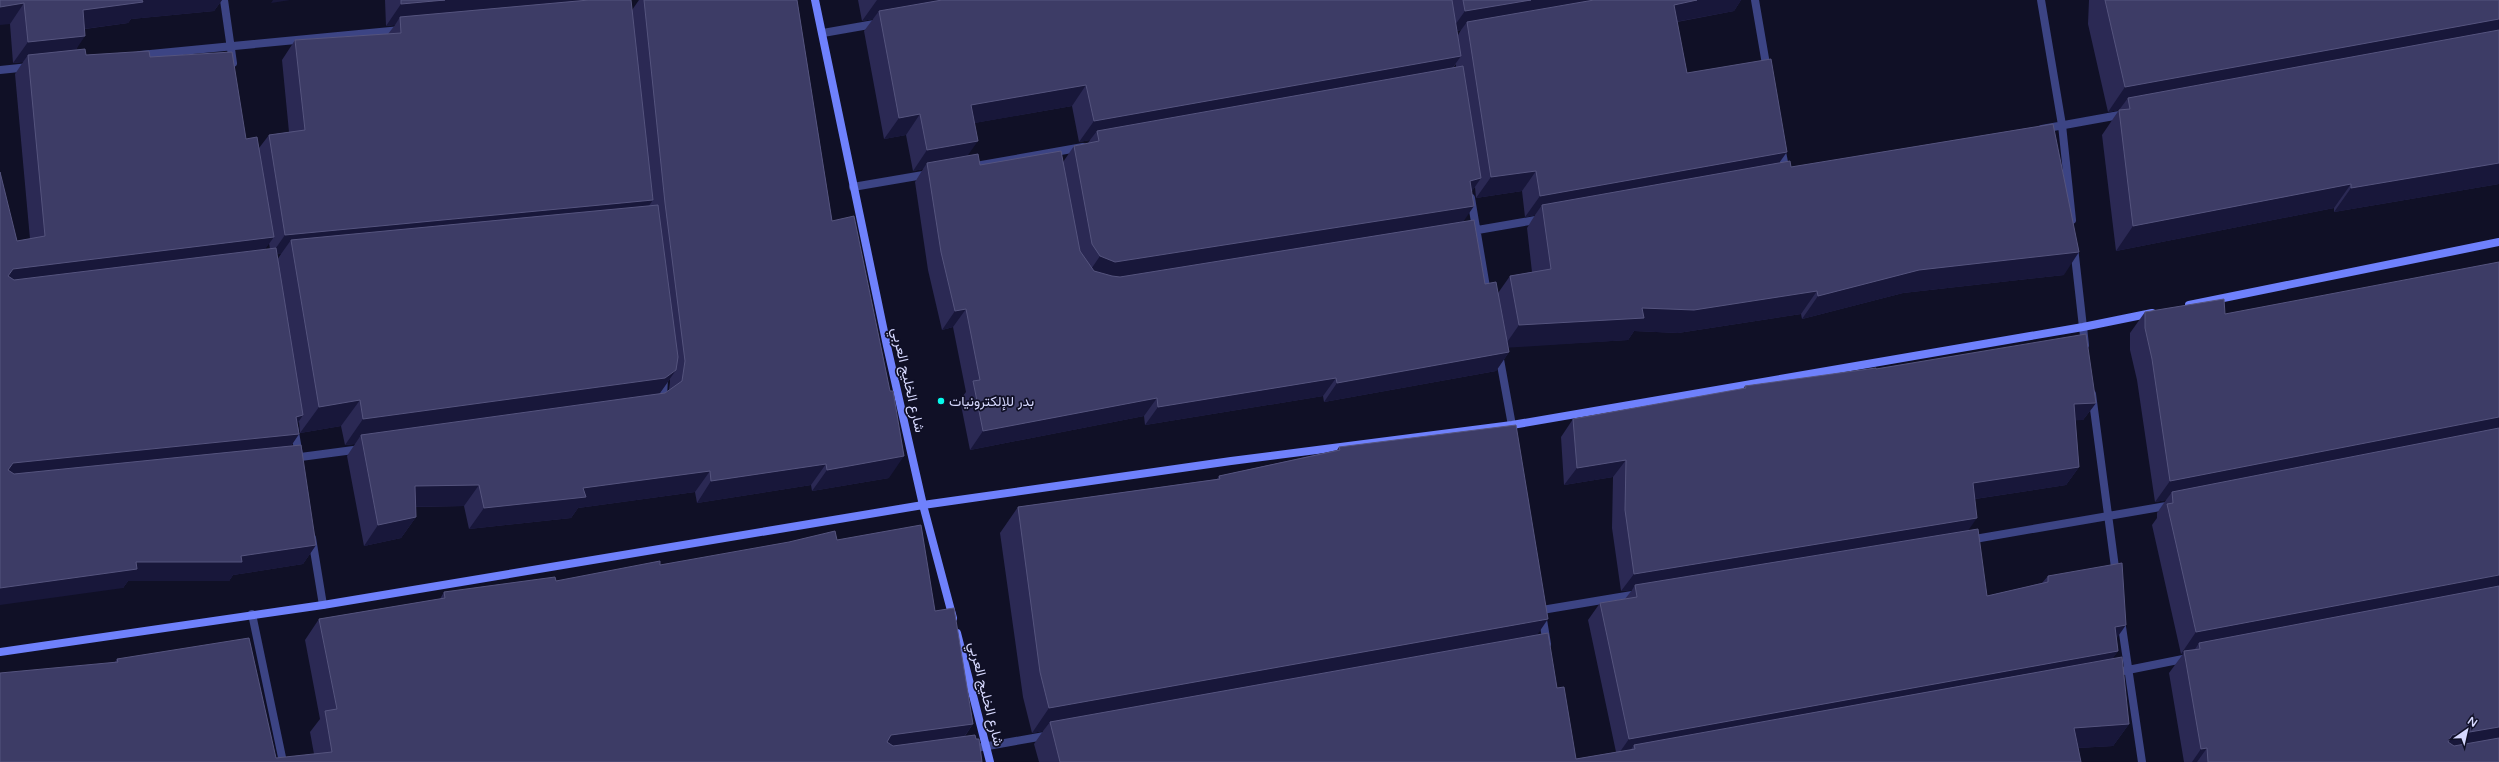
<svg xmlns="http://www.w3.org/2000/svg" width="2499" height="762" viewBox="0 0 2499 762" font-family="'Varela Round',Vazirmatn,sans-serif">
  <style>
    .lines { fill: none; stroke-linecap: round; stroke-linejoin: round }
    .street { stroke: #3c4484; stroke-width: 8 }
    .secondary { stroke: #6f81fc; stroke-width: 8 }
    .wall { fill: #2b2954; fill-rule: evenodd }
    .shaded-wall { fill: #18173a }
    .building { fill: #3d3c66; stroke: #55547e }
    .poi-dot { fill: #06faec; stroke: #101026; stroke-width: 1.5 }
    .labels { text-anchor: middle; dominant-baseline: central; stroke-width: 3.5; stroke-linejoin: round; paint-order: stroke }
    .street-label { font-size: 14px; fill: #d6d8fe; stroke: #101026 }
    .poi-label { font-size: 14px; fill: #d6d8fe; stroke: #101026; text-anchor: start }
  </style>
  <rect width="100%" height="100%" fill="#101026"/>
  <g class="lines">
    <path class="street" d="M 224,0 L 233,63
      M 1755,0 L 1767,70
      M 2041,0 L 2062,125 L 2072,220
      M 823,33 L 880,23
      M 140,55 L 401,30
      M 0,70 L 29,67
      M 2042,129 L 2125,114
      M 1781,147 L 1786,172
      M 970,167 L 1083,147
      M 853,187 L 929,174
      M 1471,198 L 1487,293
      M 1466,232 L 1541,219
      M 2074,247 L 2085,345
      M 1499,354 L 1513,431
      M 2092,394 L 2116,575
      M 660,401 L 663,399 L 664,377
      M 294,427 L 299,455
      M 293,458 L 361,449
      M 312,538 L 323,605
      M 1969,540 L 2172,505
      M 1542,610 L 1638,594
      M 252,614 L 283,762
      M 1542,614 L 1547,644
      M 2121,620 L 2142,762
      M 2113,673 L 2188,658
      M 971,749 L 1050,735"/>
    <path class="secondary" d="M 815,0 L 887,346 L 923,505 L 953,618
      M 2189,305 L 2499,242
      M 957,633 L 990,762
      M 0,652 L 323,605 L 923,505 L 1231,461 L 1512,425 L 2083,327 L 2152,313"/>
  </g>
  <path class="wall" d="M 0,0 L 222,0 L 214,11 L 131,19 L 128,23 L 85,29 L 76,50 L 86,55 L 150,57 L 246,139 L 259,148 L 269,135 L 289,132 L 282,60 L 295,40 L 388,34 L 395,25 L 386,26 L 385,0 L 631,0 L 632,10 L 639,0 L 797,0 L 832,221 L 889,478 L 812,491 L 811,485 L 697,503 L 695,492 L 578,508 L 571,518 L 469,529 L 464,506 L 416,507 L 416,517 L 401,538 L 364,546 L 347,456 L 355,444 L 345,445 L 341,426 L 300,433 L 299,422 L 297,423 L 299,434 L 291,446 L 316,545 L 303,564 L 233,575 L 229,581 L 128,581 L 123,588 L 17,241 L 30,239 L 15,74 L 23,62 L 13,63 L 10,24 ZM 269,243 L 270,249 L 265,249 ZM 277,254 L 281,254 L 277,260 ZM 670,379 L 670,382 L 669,390 L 665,393 L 659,394 Z
    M 858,0 L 1741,0 L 1734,11 L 1677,22 L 1687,73 L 1779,163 L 2064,275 L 1903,293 L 1802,319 L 1801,314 L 1678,333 L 1634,331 L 1628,340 L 1508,347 L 1509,352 L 1496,371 L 1324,402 L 1323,396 L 1145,425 L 1144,416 L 970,450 L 960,400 L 966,392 L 953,327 L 942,330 L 928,270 L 915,182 L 923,169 L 913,171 L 906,135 L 884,139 L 864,31 L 873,19 L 862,21 ZM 1461,30 L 1458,35 L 1457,31 ZM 1456,64 L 1456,67 L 1453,68 ZM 1072,106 L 1079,142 L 1090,140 L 1088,143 L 1074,146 L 1063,162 L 980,165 L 967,156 L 974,123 ZM 1475,187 L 1476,198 L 1522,191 L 1525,217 L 1535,215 L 1527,228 L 1532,272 L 1510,276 L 1498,293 L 1485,284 L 1463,222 L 1472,191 Z
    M 2089,0 L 2499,0 L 2499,184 L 2334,212 L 2334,208 L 2116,251 L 2102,135 L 2119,110 L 2108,112 L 2088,24 Z
    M 2145,312 L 2225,314 L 2499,762 L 2184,762 L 2169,673 L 2183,654 L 2181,654 L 2152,525 L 2157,518 L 2157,513 L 2166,500 L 2155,502 L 2137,380 L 2130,350 L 2130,333 Z
    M 1876,369 L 2096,403 L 2083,420 L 2075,420 L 2079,467 L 2066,485 L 1975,499 L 1968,531 L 1987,596 L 2042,583 L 2048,576 L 2116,639 L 2118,651 L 2112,659 L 2129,724 L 2113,746 L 2078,748 L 2081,762 L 1039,762 L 1034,744 L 1043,731 L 1032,733 L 1023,697 L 1000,533 L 1018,507 L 1217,479 L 1219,476 L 1337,450 L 1339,447 L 1537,635 L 1557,688 L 1576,759 L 1616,752 L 1588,620 L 1600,603 L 1625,599 L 1632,590 L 1621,591 L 1612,528 L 1613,477 L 1564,485 L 1561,437 L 1573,419 L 1743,389 L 1745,386 Z
    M 837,540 L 935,611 L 973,724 L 965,736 L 976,739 L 982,762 L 0,762 L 115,662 L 117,659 L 276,758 L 314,754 L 310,732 L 320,719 L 305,640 L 319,619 L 440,599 L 444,592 L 556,581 L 660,565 Z"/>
  <path class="shaded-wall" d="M 141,0 L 222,0 L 214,11 L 131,19 L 128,23 L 68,31 L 83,10 Z
    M 273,0 L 290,0 L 271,3 Z
    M 445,0 L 611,0 L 400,17 L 395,25 L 386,26 L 401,4 Z
    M 877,0 L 983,0 L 879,11 L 873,19 L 862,21 Z
    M 1531,0 L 1640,0 L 1467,22 L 1461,30 L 1450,32 L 1465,11 Z
    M 1697,0 L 1741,0 L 1734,11 L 1659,25 L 1674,5 Z
    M 24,3 L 10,24 L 0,25 L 0,7 Z
    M 2499,19 L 2499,39 L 2128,98 L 2119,110 L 2108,112 L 2125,87 Z
    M 85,36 L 71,57 L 28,55 L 23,62 L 13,63 L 28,42 Z
    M 1461,56 L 1446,77 L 1097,131 L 1090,140 L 1079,142 L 1094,121 Z
    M 1086,85 L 1072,106 L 957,126 L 971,105 Z
    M 920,114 L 906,135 L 884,139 L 899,118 Z
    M 978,141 L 963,162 L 927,163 L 923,169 L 913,171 L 927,150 Z
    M 1787,152 L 1772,173 L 1542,205 L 1535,215 L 1525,217 L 1540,196 Z
    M 2499,163 L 2499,184 L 2334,212 L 2351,188 Z
    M 1536,171 L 1522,191 L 1476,198 L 1491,177 Z
    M 1481,178 L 1466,200 L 1470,181 Z
    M 2351,184 L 2334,208 L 2116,251 L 2133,226 Z
    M 653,200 L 639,220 L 291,240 L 281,254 L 271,255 L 285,235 Z
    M 1474,206 L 1459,228 L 1100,284 L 1085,278 L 1100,256 Z
    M 274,237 L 260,256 L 0,288 L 13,269 Z
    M 2079,252 L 2064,275 L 1903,293 L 1802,319 L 1818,296 L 1919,270 Z
    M 1817,291 L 1801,314 L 1678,333 L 1634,331 L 1628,340 L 1503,348 L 1519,325 L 1642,308 Z
    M 966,309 L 953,327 L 942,330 L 955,311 Z
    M 1509,352 L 1496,371 L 1324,402 L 1337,383 Z
    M 676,370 L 658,396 L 361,435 L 355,444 L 345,445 L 363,419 Z
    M 1336,378 L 1323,396 L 1145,425 L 1158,407 Z
    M 1157,398 L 1144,416 L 970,450 L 983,431 Z
    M 360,400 L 341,426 L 300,433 L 319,407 Z
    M 2096,403 L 2083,420 L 2062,421 L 2074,404 Z
    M 303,415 L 290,435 L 299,434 L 286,453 L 0,481 L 13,463 Z
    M 2499,417 L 2499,434 L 2172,492 L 2166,500 L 2155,502 L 2170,481 Z
    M 904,456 L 889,478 L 812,491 L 827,470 Z
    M 1626,460 L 1613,477 L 1564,485 L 1577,468 Z
    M 826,464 L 811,485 L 697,503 L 711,481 Z
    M 2079,467 L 2066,485 L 1961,501 L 1973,483 Z
    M 710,471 L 695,492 L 578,508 L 571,518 L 469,529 L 484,508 L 583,488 Z
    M 479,485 L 464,506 L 400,507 L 415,486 Z
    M 416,517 L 401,538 L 364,546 L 378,525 Z
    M 1977,518 L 1965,535 L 1635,585 L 1632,590 L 1621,591 L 1634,574 Z
    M 316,545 L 303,564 L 233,575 L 229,581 L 128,581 L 123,588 L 0,605 L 0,588 L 136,562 L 241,556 Z
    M 2499,575 L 2499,592 L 2200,649 L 2199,643 L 2193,652 L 2184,651 L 2183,654 L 2181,654 L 2196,632 Z
    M 1548,619 L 1531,644 L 1050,722 L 1043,731 L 1032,733 L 1049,708 Z
    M 2126,625 L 2114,642 L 2115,627 Z
    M 2118,651 L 2106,668 L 1634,745 L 1628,754 L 1617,756 L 1629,739 Z
    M 973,724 L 958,745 L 876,757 L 891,735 Z
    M 2129,724 L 2113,746 L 2059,749 L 2074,728 Z
    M 2499,727 L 2499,746 L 2437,757 L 2452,735 Z
    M 2207,748 L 2197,762 L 2192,762 L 2201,749 Z"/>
  <path class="building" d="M 0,0 L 142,0 L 143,2 L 83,10 L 85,36 L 28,42 L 24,3 L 0,7 Z
    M 401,0 L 445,0 L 401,4 Z
    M 589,0 L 631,0 L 653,200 L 285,235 L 269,135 L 305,130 L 295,40 L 401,33 L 400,17 Z
    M 644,0 L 797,0 L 832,221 L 854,216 L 890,391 L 893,391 L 904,456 L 827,470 L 826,464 L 711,481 L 710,471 L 583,488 L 586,497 L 484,508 L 479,485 L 415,486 L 416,517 L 378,525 L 361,435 L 665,393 L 682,381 L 685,361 L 665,203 Z
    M 942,0 L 1452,0 L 1461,56 L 1094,121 L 1086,85 L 971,105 L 978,141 L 927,150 L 920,114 L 899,118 L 879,11 Z
    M 1463,0 L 1531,0 L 1465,11 Z
    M 1594,0 L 1697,0 L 1674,5 L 1687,73 L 1771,59 L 1787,152 L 1540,196 L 1536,171 L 1491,177 L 1467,22 Z
    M 2105,0 L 2499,0 L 2499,19 L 2125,87 Z
    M 2499,30 L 2499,163 L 2351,188 L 2351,184 L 2133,226 L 2119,110 L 2130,109 L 2128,98 Z
    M 85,49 L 86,55 L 149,51 L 150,57 L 232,52 L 246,139 L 257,137 L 274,237 L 13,269 L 8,276 L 14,280 L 276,248 L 303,415 L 296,417 L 299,434 L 13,463 L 8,470 L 14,474 L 301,445 L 316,545 L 241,556 L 242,562 L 136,562 L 137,569 L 0,588 L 0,172 L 17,241 L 45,236 L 28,55 Z
    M 1463,66 L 1481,178 L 1470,181 L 1474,206 L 1115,262 L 1100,256 L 1092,244 L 1074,146 L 1099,141 L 1097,131 Z
    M 2053,124 L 2079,252 L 1919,270 L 1818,296 L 1817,291 L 1694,310 L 1642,308 L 1644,318 L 1519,325 L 1510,276 L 1551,269 L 1542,205 L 1790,161 L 1791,167 Z
    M 1061,151 L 1080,251 L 1094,271 L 1112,276 L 1120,277 L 1474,220 L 1485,284 L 1496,282 L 1509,352 L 1337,383 L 1336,378 L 1158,407 L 1157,398 L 983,431 L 973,381 L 980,380 L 966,309 L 955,311 L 941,252 L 927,163 L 978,154 L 980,165 Z
    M 658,205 L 678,357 L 676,370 L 665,378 L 363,419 L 360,400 L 319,407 L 291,240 Z
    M 2499,262 L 2499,417 L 2170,481 L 2152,359 L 2145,328 L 2145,312 L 2224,299 L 2225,314 Z
    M 2086,334 L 2096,403 L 2074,404 L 2079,467 L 1973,483 L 1977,518 L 1634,574 L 1625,510 L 1626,460 L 1577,468 L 1573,419 L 1746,388 L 1745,386 L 1876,368 L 1876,369 Z
    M 1516,425 L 1548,619 L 1049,708 L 1040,672 L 1018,507 L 1220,479 L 1219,476 L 1340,450 L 1339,447 Z
    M 2499,428 L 2499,575 L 2196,632 L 2167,504 L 2173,503 L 2172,492 Z
    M 921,525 L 935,611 L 954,608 L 973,724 L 891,735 L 887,742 L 893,746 L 975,735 L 976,739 L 979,739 L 982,762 L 0,762 L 0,673 L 118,662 L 117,659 L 249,638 L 276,758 L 332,752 L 325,711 L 337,709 L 319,619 L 445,598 L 444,592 L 555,577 L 556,581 L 660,561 L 660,565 L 789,542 L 835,531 L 837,540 Z
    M 1978,529 L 1987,596 L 2048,582 L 2048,576 L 2122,563 L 2126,625 L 2115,627 L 2118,651 L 1629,739 L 1600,603 L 1637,597 L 1635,585 Z
    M 2499,586 L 2499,727 L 2452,735 L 2448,742 L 2454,746 L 2499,738 L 2499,762 L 2208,762 L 2207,748 L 2201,749 L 2184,651 L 2200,649 L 2199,643 Z
    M 1548,633 L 1557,688 L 1564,687 L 1576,759 L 1635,749 L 1634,745 L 2122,657 L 2129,724 L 2074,728 L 2081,762 L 1060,762 L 1050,722 Z"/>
  <circle class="poi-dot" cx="941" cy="401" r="4"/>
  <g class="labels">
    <g class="street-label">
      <text transform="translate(908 380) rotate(77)">شارع الخليج العربي</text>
      <text transform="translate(986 694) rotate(76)">شارع الخليج العربي</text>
    </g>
    <g class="poi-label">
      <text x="949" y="401">بدر للإلكترونيات</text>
    </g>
  </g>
  <g transform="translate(2467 730) rotate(34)" stroke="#101026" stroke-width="3" paint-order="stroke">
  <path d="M0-3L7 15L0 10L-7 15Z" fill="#d6d8fe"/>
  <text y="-6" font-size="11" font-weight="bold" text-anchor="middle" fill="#d6d8fe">N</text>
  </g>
</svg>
